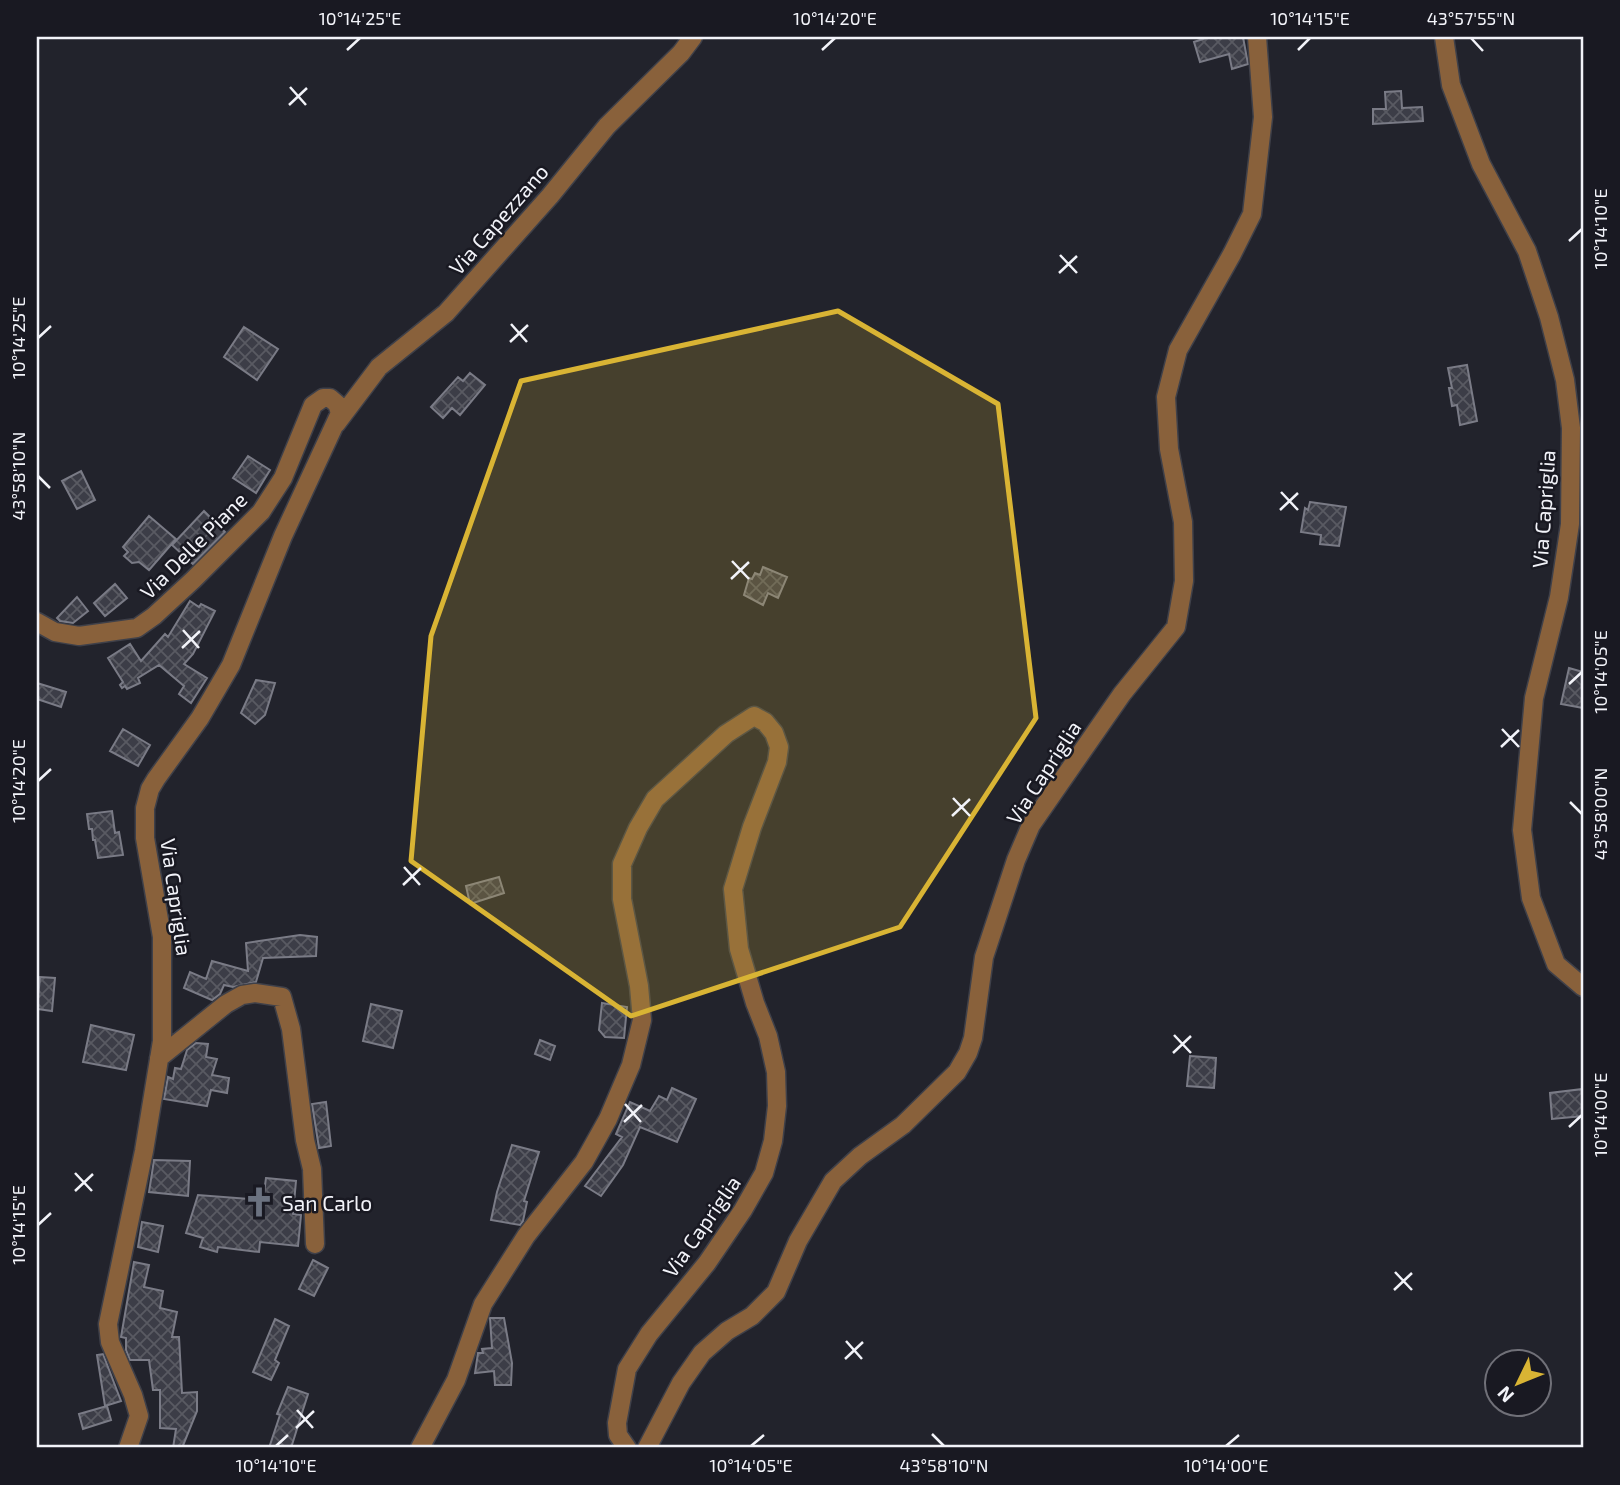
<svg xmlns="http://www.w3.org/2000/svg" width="1620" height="1485" viewBox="0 0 1620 1485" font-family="'Exo 2',sans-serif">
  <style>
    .building { fill: url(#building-cross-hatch); stroke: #7a7b86; stroke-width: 2 }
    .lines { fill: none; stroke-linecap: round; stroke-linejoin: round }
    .minor-casing { stroke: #3f4049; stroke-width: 21 }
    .minor { stroke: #89613b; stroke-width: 18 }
    .marked { fill: #d9b434; fill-opacity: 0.2; stroke: #d9b434; stroke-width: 5; stroke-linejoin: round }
    .ticks { fill: none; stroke: #f2f3f9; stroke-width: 2.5 }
    .labels { text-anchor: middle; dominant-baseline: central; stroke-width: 5; stroke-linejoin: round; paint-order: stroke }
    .street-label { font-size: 21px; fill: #f2f3f9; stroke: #191922 }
    .poi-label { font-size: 21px; fill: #f2f3f9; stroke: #191922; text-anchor: start }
    .neatline { fill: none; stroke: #f2f3f9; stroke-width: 2.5 }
    .ticks-label { font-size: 18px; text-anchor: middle; fill: #f2f3f9 }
  </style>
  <defs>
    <pattern id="building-cross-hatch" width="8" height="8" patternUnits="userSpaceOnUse" patternTransform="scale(1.75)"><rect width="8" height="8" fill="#3c3d47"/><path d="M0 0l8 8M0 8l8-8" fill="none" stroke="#595a62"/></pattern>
  </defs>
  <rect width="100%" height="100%" fill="#22232c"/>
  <path class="building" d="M 1209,37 L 1243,37 L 1248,64 L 1232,69 L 1229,54 L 1200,62 L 1194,42 Z
    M 1401,91 L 1402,108 L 1422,107 L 1423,121 L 1373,124 L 1373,109 L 1386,109 L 1385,92 Z
    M 244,327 L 278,349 L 257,380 L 224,357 Z
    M 1467,365 L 1477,421 L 1460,425 L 1457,405 L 1452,406 L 1449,388 L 1452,388 L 1448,368 Z
    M 470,373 L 485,385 L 460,415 L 452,408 L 443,418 L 431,407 L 458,377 L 463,381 Z
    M 248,456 L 270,470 L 256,493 L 233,478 Z
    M 81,471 L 95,500 L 77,509 L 62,481 Z
    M 1310,502 L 1346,507 L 1339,546 L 1320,544 L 1321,535 L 1301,532 L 1305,508 L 1308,510 Z
    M 204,511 L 225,532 L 193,564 L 172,545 Z
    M 149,516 L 176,539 L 149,570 L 139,562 L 132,563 L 124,556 L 128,552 L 123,547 Z
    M 763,567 L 787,577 L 778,598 L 768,593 L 763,605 L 744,595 L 749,578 L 752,579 L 755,573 L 760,575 Z
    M 115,584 L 127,598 L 105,616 L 94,603 Z
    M 77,597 L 88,611 L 73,623 L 60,621 L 57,618 Z
    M 190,601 L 199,607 L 201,604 L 215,611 L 193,654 L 184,664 L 207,678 L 191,703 L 179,694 L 184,686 L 159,665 L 138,678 L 140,683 L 127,689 L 125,686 L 122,688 L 120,685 L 123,682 L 108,658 L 130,644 L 141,661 L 165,634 L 168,637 Z
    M 1569,668 L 1583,672 L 1583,708 L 1561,704 Z
    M 256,680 L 275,683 L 265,715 L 255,724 L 241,713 Z
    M 37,683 L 66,692 L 61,707 L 37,699 Z
    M 123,729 L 150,745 L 138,766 L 110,751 Z
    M 112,811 L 115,833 L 119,832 L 123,855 L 98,858 L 95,840 L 93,840 L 92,829 L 89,829 L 87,814 Z
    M 499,877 L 504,893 L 470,904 L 466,886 Z
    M 300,935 L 317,937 L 316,956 L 263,958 L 256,982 L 233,987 L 224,985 L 220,994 L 212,1000 L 184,988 L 190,972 L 206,979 L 212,961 L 248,971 L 246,943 Z
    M 40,977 L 55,978 L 52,1011 L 37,1009 Z
    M 602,1003 L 627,1007 L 624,1038 L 605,1037 L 599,1030 Z
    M 371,1004 L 402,1011 L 393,1048 L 363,1041 Z
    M 91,1025 L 134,1035 L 126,1070 L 83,1062 Z
    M 540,1040 L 555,1046 L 550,1060 L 535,1054 Z
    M 196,1043 L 208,1044 L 206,1057 L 217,1059 L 212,1075 L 229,1078 L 227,1093 L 211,1090 L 207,1106 L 164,1099 L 168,1077 L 173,1079 L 175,1068 L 181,1069 L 187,1050 Z
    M 1190,1056 L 1216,1058 L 1214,1088 L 1187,1086 Z
    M 672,1088 L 696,1099 L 677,1142 L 640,1127 L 623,1165 L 601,1196 L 585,1186 L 622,1137 L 616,1134 L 630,1102 L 650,1111 L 659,1096 L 667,1100 Z
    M 1583,1089 L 1583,1116 L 1552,1119 L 1550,1093 Z
    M 326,1102 L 331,1146 L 319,1148 L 312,1104 Z
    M 512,1145 L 539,1152 L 524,1201 L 527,1202 L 523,1221 L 520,1225 L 491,1220 L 497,1192 Z
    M 154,1160 L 190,1161 L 188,1196 L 149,1192 Z
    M 266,1178 L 296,1181 L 293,1214 L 301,1215 L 298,1246 L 260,1242 L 259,1252 L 218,1247 L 217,1252 L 200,1247 L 203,1238 L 186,1233 L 198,1195 L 263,1200 Z
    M 142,1222 L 163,1226 L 158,1252 L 138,1247 Z
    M 313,1260 L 328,1268 L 314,1296 L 299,1289 Z
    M 134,1262 L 149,1265 L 144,1287 L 163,1291 L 160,1308 L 177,1312 L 172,1337 L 179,1337 L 182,1393 L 197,1392 L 197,1411 L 182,1448 L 173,1448 L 176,1429 L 160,1428 L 160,1390 L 153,1390 L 149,1360 L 130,1360 L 126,1350 L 126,1338 L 121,1337 Z
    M 490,1318 L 504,1318 L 512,1363 L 511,1385 L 495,1385 L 494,1371 L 475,1373 L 478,1353 L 483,1353 L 482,1349 L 492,1348 Z
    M 275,1319 L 289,1326 L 275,1360 L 279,1363 L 271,1380 L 253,1372 Z
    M 103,1354 L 121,1401 L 105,1406 L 97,1355 Z
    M 288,1387 L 308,1394 L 302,1413 L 291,1448 L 269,1448 L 280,1415 L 277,1414 Z
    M 107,1406 L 111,1420 L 83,1429 L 79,1414 Z"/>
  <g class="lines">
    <g class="minor-casing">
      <path id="minor" d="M 1444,37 L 1451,85 L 1481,164 L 1527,251 L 1549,317 L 1565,380 L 1571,428 L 1570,524 L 1559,597 L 1534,698 L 1522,830 L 1531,898 L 1556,964 L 1583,987
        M 336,424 L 379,367 L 446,313 L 550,196 L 607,126 L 681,53 L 693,37
        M 37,622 L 55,632 L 79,636 L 137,628 L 154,616 L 193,580 L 261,512 L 283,478 L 313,405 L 323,398 L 330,398 L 337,404 L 340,413 L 283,536 L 231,665 L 200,718 L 156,779 L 150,789 L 145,808 L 145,838 L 162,937 L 162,1041 L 144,1151 L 108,1324 L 110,1342 L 133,1395 L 139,1416 L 128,1448
        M 159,1058 L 226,1004 L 242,995 L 255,993 L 282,997 L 291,1029 L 305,1140 L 312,1169 L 315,1244
        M 420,1448 L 456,1380 L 483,1304 L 526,1236 L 584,1162 L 608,1119 L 631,1065 L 642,1020 L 639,986 L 622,899 L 622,864 L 638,828 L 655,799 L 726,734 L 754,716 L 765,722 L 774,733 L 779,747 L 777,762 L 752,827 L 733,889 L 739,949 L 755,1003 L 768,1036 L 776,1072 L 777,1106 L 773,1141 L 764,1173 L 743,1210 L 707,1263 L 649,1334 L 627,1369 L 617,1423 L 618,1435 L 627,1448
        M 647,1448 L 681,1383 L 702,1353 L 727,1331 L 752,1316 L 776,1292 L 798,1241 L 833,1181 L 860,1156 L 903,1125 L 957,1072 L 968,1053 L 973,1038 L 984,957 L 1016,860 L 1031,825 L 1122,694 L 1176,627 L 1184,581 L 1183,522 L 1169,449 L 1166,397 L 1178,350 L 1232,254 L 1252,214 L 1263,117 L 1257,37"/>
    </g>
    <use href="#minor" class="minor"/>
  </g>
  <path class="marked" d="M 838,311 L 998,404 L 1036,718 L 900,927 L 631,1016 L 411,861 L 431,636 L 521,381 Z"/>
  <path class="ticks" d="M 1471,38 L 1483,51M 347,50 L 360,38M 822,50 L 835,38M 1298,50 L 1310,38M 290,87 L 306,105M 289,105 L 307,88M 1569,241 L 1582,229M 1060,255 L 1077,273M 1059,273 L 1077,256M 511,324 L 527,342M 38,338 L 51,326M 510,342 L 528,325M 38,476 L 50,488M 1281,492 L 1298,510M 1280,510 L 1298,493M 732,561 L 749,579M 731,579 L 749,562M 183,630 L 199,648M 182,648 L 200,631M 1569,684 L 1582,672M 1502,729 L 1519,747M 1501,747 L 1519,730M 38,781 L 51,769M 953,798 L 970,816M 1570,802 L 1582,814M 952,816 L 970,799M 404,867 L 420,885M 403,885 L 421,868M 1174,1035 L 1191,1053M 1173,1053 L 1191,1036M 625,1104 L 641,1122M 624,1122 L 642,1105M 1569,1127 L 1582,1115M 75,1173 L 92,1191M 75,1191 L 93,1174M 38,1225 L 51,1213M 1395,1272 L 1412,1290M 1394,1290 L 1412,1273M 846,1341 L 862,1359M 845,1359 L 863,1342M 297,1410 L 313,1428M 296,1428 L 314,1411M 932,1434 L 944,1446M 276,1446 L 288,1435M 751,1446 L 764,1435M 1226,1446 L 1239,1435"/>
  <defs>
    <g id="church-bare" transform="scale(2.415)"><path d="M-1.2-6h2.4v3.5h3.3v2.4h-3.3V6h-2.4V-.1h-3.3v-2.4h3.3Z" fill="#6b7280" stroke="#191922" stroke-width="2.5" paint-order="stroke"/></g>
  </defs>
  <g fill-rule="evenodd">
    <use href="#church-bare" x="259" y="1202"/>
  </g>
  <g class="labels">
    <g class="street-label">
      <text transform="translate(498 219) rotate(-49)">Via Capezzano</text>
      <text transform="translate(1543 509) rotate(-86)">Via Capriglia</text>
      <text transform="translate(193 545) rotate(-45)">Via Delle Piane</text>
      <text transform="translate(1043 772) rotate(-57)">Via Capriglia</text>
      <text transform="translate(177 897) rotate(82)">Via Capriglia</text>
      <text transform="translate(701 1226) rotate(-55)">Via Capriglia</text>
    </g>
    <g class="poi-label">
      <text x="282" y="1202">San Carlo</text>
    </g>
  </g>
  <rect width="1620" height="1485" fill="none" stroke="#191922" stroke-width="77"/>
  <g transform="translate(1518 1383) rotate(227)"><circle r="33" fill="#191922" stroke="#707078" stroke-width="2"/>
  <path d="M0-5L12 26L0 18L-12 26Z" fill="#d9b434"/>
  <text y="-10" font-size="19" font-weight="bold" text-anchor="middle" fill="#f2f3f9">N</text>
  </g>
  <rect x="38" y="38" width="1544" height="1408" class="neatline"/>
  <g class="ticks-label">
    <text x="360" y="25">10°14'25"E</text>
    <text x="835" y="25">10°14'20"E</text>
    <text x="1310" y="25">10°14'15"E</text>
    <text x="1471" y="25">43°57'55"N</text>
    <text transform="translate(1601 229) rotate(-90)" y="6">10°14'10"E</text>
    <text transform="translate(19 338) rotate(-90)" y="6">10°14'25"E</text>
    <text transform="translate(19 476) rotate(-90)" y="6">43°58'10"N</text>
    <text transform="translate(1601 672) rotate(-90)" y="6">10°14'05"E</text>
    <text transform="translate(19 781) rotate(-90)" y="6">10°14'20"E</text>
    <text transform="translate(1601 814) rotate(-90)" y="6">43°58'00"N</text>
    <text transform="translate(1601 1115) rotate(-90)" y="6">10°14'00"E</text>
    <text transform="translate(19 1225) rotate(-90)" y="6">10°14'15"E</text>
    <text x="276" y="1472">10°14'10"E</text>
    <text x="751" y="1472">10°14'05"E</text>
    <text x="944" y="1472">43°58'10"N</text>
    <text x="1226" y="1472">10°14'00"E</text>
  </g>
</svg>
